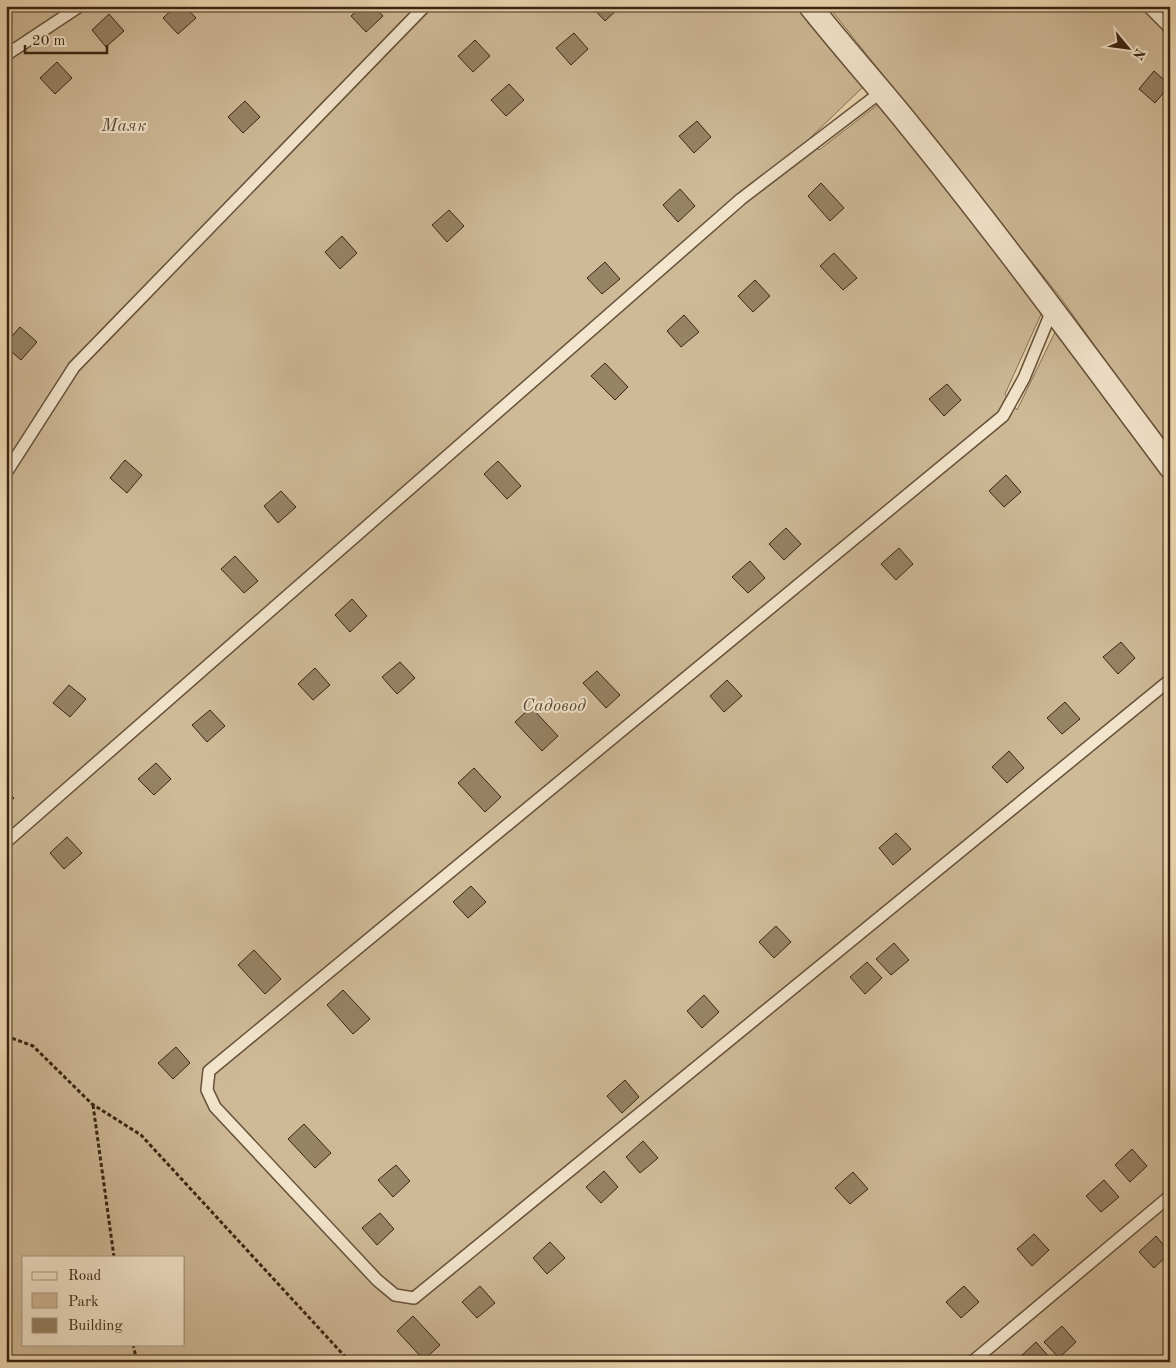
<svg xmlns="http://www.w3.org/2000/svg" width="1176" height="1368" viewBox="0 0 1176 1368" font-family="'Old Standard TT',serif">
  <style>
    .green { fill: #cfba98; stroke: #847055; fill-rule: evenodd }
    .building { fill: #978366; stroke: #392512 }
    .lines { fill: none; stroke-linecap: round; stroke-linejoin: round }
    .lane-casing { stroke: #66523a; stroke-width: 14 }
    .street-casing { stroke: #66523a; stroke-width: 25 }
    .path { stroke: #392512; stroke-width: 3; stroke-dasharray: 4 2.5; stroke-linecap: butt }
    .lane { stroke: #f4e6ce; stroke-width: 11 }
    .street { stroke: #f4e6ce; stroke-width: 22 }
    .labels { text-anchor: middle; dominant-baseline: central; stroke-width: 4; stroke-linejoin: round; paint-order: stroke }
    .park-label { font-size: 18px; font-style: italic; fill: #5e4a34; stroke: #f4e6ce }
  </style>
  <rect width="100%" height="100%" fill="#eed9b3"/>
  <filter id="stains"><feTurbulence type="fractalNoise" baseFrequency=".004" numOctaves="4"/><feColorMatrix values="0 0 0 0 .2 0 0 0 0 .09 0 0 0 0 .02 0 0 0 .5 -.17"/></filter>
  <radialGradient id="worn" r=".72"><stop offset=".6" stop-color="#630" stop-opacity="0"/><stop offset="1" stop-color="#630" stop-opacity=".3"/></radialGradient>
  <path class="green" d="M 6,6 L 796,6 L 863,87 L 810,138 L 819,150 L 880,103 L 1043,310 L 1005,394 L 1017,410 L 1056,330 L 1170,485 L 1170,1362 L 6,1362 ZM 24,1257 L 184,1257 L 184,1344 L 24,1344 Z
    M 828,6 L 1170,6 L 1170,451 L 1060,297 Z"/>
  <path class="building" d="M 176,6 L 185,6 L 196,18 L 178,34 L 163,18 Z
    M 361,6 L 374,6 L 383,16 L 366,32 L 351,16 Z
    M 591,6 L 621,6 L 605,21 Z
    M 109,14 L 124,31 L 106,47 L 92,30 Z
    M 574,33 L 588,49 L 571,65 L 556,48 Z
    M 475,40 L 490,56 L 473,72 L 458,56 Z
    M 57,62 L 72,78 L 55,94 L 40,78 Z
    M 1154,71 L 1170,85 L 1155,103 L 1139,89 Z
    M 509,84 L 524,100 L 506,116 L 491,100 Z
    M 245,101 L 260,117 L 243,133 L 228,117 Z
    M 697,121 L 711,137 L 694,153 L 679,136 Z
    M 821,183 L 844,208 L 830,221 L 808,196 Z
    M 680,189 L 695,206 L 678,222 L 663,205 Z
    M 449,210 L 464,226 L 447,242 L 432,225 Z
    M 342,236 L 357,253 L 340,269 L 325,252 Z
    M 834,253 L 857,278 L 843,290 L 820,266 Z
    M 605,262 L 620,279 L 602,294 L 587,278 Z
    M 755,280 L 770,296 L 753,312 L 738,296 Z
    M 684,315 L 699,332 L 681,347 L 667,331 Z
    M 20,327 L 37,342 L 21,360 L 6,347 L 6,343 Z
    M 605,363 L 628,387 L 615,400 L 591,376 Z
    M 947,384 L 961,400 L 944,416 L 929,399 Z
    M 125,460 L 142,475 L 127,493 L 110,478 Z
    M 498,461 L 521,486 L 507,499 L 484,474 Z
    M 1006,475 L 1021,492 L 1004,507 L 989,491 Z
    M 281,491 L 296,507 L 278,523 L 264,506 Z
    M 786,528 L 801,544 L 784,560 L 769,544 Z
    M 899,548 L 913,564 L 896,580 L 881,564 Z
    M 235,556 L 258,581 L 244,593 L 221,569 Z
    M 750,561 L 765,578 L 748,593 L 732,577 Z
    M 352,599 L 367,616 L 350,632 L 335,615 Z
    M 1121,642 L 1135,658 L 1118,674 L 1103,657 Z
    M 400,662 L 415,678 L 397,694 L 382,677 Z
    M 315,668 L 330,685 L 313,700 L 298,684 Z
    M 597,671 L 620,695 L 606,708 L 583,683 Z
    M 727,680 L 742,696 L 724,712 L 710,696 Z
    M 69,685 L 86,699 L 70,717 L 53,703 Z
    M 1065,702 L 1080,719 L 1062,734 L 1047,718 Z
    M 531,707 L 558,736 L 542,751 L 515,722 Z
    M 210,710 L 225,726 L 207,742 L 192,725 Z
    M 1009,751 L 1024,768 L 1007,783 L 992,767 Z
    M 156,763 L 171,779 L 154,795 L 138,779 Z
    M 474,768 L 501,797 L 485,812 L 458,783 Z
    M 6,791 L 14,798 L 6,807 Z
    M 896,833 L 911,849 L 893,865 L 879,848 Z
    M 67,837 L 82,853 L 64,869 L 50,853 Z
    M 471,886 L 486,902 L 468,918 L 453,902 Z
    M 776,926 L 791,942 L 774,958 L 759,942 Z
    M 894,943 L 909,960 L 891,975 L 876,959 Z
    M 254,950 L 281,979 L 265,994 L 238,965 Z
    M 867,962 L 882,978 L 865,994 L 850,977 Z
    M 343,990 L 370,1019 L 353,1034 L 327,1005 Z
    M 704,995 L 719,1012 L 702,1028 L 687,1011 Z
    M 176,1047 L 190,1063 L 173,1079 L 158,1063 Z
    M 625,1080 L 639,1097 L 622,1113 L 607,1096 Z
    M 304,1124 L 331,1153 L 315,1168 L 288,1139 Z
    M 643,1141 L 658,1158 L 640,1173 L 626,1157 Z
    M 1132,1149 L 1147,1166 L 1130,1182 L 1115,1165 Z
    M 396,1165 L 410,1181 L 393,1197 L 378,1180 Z
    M 604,1171 L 618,1187 L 601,1203 L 586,1187 Z
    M 853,1172 L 868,1189 L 850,1204 L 835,1188 Z
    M 1104,1180 L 1119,1197 L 1101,1212 L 1086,1196 Z
    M 380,1213 L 394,1229 L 377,1245 L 362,1228 Z
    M 1034,1234 L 1049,1250 L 1032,1266 L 1017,1249 Z
    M 1156,1236 L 1170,1253 L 1154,1268 L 1139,1252 Z
    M 550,1242 L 565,1258 L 547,1274 L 533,1258 Z
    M 480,1286 L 495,1303 L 477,1318 L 462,1302 Z
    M 964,1286 L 979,1302 L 961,1318 L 946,1302 Z
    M 413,1316 L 440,1345 L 424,1360 L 397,1331 Z
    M 1062,1326 L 1076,1342 L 1059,1358 L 1044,1342 Z
    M 1036,1342 L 1051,1359 L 1048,1362 L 1022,1362 L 1019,1358 Z"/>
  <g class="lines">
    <g class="lane-casing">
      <path id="lane" d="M 1148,6 L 1170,28
        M 6,55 L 80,6
        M 1053,308 L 1024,378 L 1003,416 L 209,1071 L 207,1090 L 215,1107 L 377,1280 L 395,1295 L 414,1298 L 1170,680
        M 6,473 L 74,367 L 425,6
        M 6,842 L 741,199 L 881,92
        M 972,1362 L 1170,1196"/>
    </g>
    <g class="street-casing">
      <path id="street" d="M 810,6 C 841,45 874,82 905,120 C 997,233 1083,350 1170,467"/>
    </g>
    <path class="path" d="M 6,1036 L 33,1046 L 92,1104 L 141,1135 L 350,1362
      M 93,1105 L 114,1257
      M 133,1344 L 137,1362"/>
    <use href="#lane" class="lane"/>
    <use href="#street" class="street"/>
  </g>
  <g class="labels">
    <g class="park-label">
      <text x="124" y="126">Маяк</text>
      <text x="554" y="706">Садовод</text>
    </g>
  </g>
  <rect width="1176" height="1368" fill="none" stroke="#eed9b3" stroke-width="25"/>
  <rect x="8" y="8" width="1161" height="1353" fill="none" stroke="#392512" stroke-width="2.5"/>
  <rect x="12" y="12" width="1151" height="1343" fill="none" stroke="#392512"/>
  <rect x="22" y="1256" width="162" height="90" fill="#f4e6ce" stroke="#a99983"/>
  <rect x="32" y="1272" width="25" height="8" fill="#f4e6ce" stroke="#a99983"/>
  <text x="68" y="1280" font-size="15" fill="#392512">Road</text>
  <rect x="32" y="1293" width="25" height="15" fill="#cfba98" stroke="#a99983"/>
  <text x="68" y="1306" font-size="15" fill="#392512">Park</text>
  <rect x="32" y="1318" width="25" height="15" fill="#978366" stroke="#a99983"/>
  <text x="68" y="1330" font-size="15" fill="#392512">Building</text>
  <g transform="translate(1128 48) rotate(119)" stroke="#f4e6ce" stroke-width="4" paint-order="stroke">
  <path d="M0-4L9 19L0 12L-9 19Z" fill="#392512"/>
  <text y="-8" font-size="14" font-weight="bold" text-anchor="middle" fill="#392512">N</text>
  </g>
  <path d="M25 45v8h82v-8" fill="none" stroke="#392512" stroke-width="2.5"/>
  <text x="32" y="45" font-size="15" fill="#392512" stroke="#f4e6ce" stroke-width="4" paint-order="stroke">20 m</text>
  <rect width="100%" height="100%" filter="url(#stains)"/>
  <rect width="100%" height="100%" fill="url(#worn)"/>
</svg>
